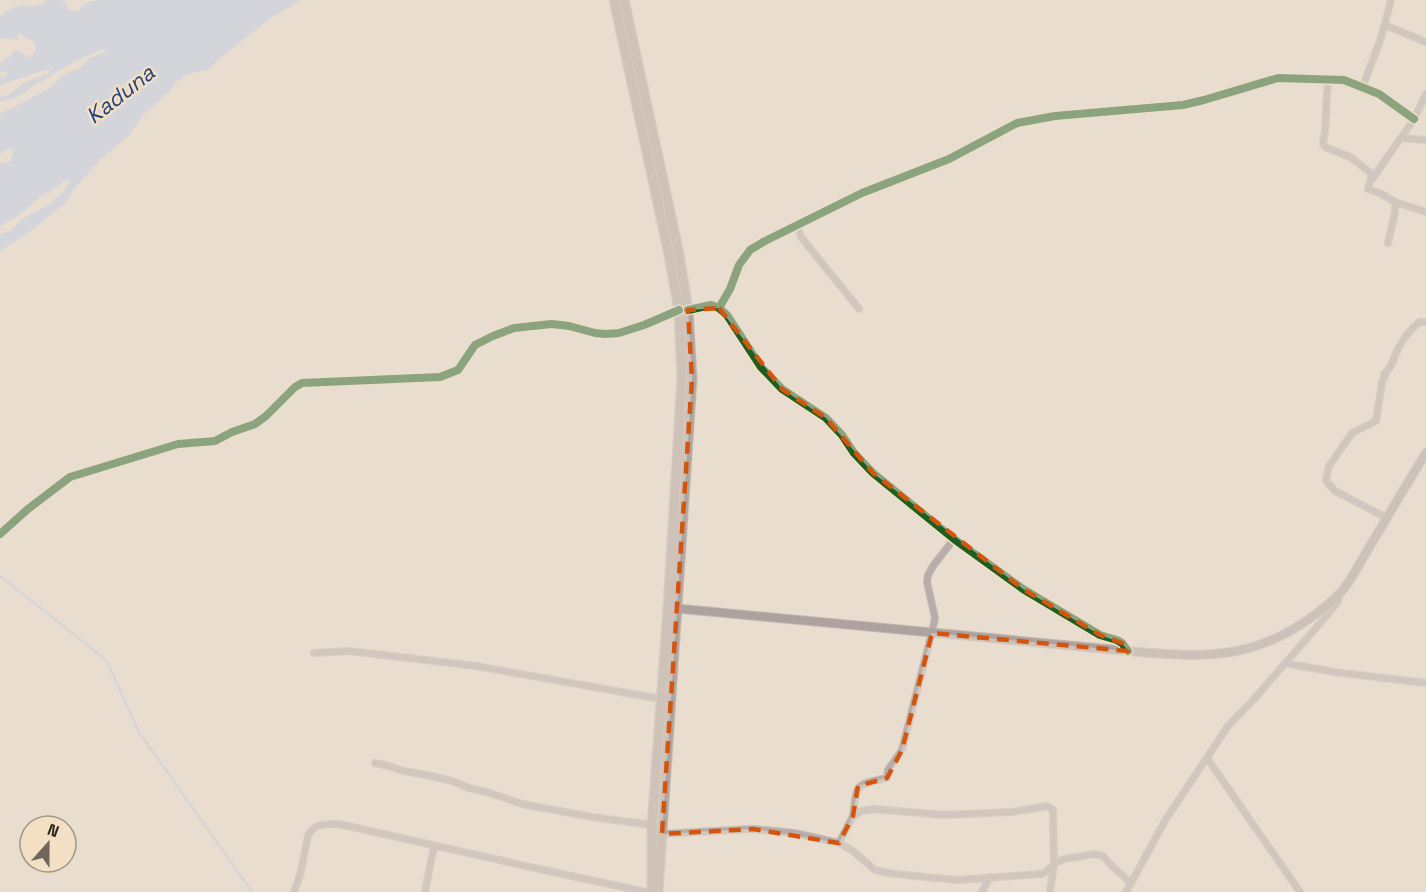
<svg xmlns="http://www.w3.org/2000/svg" width="1426" height="892" viewBox="0 0 1426 892" font-family="'Space Grotesk',sans-serif">
  <style>
    .water { fill: #bbccec }
    .lines { fill: none; stroke-linecap: round; stroke-linejoin: round }
    .stream { stroke: #bbccec; stroke-width: 2 }
    .street-casing { stroke: #c4bbb0; stroke-width: 8 }
    .secondary-casing { stroke: #c4bbb0; stroke-width: 10 }
    .primary-casing { stroke: #c4bbb0; stroke-width: 11 }
    .street { stroke: #b8adaa; stroke-width: 6 }
    .secondary { stroke: #aea2a0; stroke-width: 8 }
    .primary { stroke: #b1a5a0; stroke-width: 9 }
    .cycleway-casing { stroke: #f3dfc3; stroke-width: 11 }
    .cycleway { stroke: #1b5e20; stroke-width: 8 }
    .marked { fill: none; stroke: #d5540e; stroke-width: 4.5; stroke-dasharray: 12 8; stroke-linejoin: round }
    .labels { text-anchor: middle; dominant-baseline: central; stroke-width: 5; stroke-linejoin: round; paint-order: stroke }
    .water-label { font-size: 22px; font-style: italic; fill: #22427f; stroke: #f3dfc3 }
  </style>
  <rect width="100%" height="100%" fill="#e8ddce"/>
  <path class="water" d="M 47,0 L 62,0 L 71,11 C 82,12 79,6 87,3 C 91,1 96,1 101,0 L 301,0 L 272,17 L 220,58 L 211,67 L 207,70 L 196,72 L 184,76 L 176,82 L 169,92 L 143,115 L 129,135 L 99,161 L 73,190 L 64,204 L 32,230 L 0,251 L 0,234 L 10,231 L 22,219 L 50,204 L 63,192 L 70,181 L 68,180 L 64,181 L 56,187 L 44,194 L 19,215 L 0,226 L 0,164 L 11,161 L 13,149 L 10,148 L 0,153 L 0,114 L 48,89 L 65,74 L 81,67 L 90,58 L 107,51 L 105,49 C 79,57 57,72 34,86 C 23,93 13,100 0,102 L 0,97 L 7,95 L 28,81 L 50,72 L 49,70 L 44,70 L 0,85 L 0,78 L 6,76 L 7,75 L 6,72 L 0,71 C 0,62 2,60 10,57 L 13,51 L 19,50 L 27,57 L 30,58 L 36,49 L 33,41 L 25,38 L 20,34 L 17,35 L 19,40 L 0,38 L 0,16 C 5,12 12,7 19,6 C 29,5 40,9 47,0 Z"/>
  <g class="lines">
    <path class="stream" d="M 0,576 L 106,660 L 139,732 L 252,892"/>
    <g class="street-casing">
      <path id="street" d="M 1385,25 L 1426,42
        M 1328,79 L 1325,131 L 1323,143 L 1325,147 L 1350,157 L 1372,174 L 1368,189 L 1382,194 L 1395,202 L 1426,212
        M 1363,86 L 1381,38 L 1391,0
        M 1401,138 L 1426,140
        M 1373,178 L 1414,119 L 1426,94
        M 797,225 L 801,237 L 859,309
        M 1388,243 L 1395,212 L 1395,202
        M 719,308 L 730,289 L 739,265 L 750,250 L 765,241 L 862,193 L 949,159 L 1017,123 L 1055,116 L 1183,105 L 1204,100 L 1278,78 L 1344,80 L 1379,94 L 1414,119
        M 688,310 L 711,305 L 719,308 L 727,315 L 761,367 L 782,389 L 826,418 L 842,435 L 854,453 L 873,473 L 954,539 L 1023,589 L 1100,635 L 1117,640 L 1122,643 L 1128,651
        M 1384,374 C 1393,367 1393,358 1398,349 C 1403,339 1411,329 1419,322 L 1426,322
        M 1386,374 L 1382,382 L 1376,421 L 1352,433 L 1329,466 L 1326,481 L 1335,491 L 1387,518
        M 0,534 L 28,509 L 70,477 L 178,444 L 215,441 L 232,432 L 255,424 L 266,416 L 295,387 L 302,383 L 440,377 L 458,370 L 475,345 L 493,336 L 514,328 L 552,324 L 569,326 L 595,333 L 605,334 L 619,333 L 644,325 L 679,310
        M 314,653 L 349,651 L 476,666 L 661,699
        M 1285,663 L 1334,672 L 1426,683
        M 1207,758 L 1300,892
        M 375,763 L 389,766 L 403,771 L 427,775 L 452,781 L 469,788 L 487,792 L 522,804 L 592,817 L 652,825
        M 853,816 C 857,784 854,785 887,778 L 888,770 L 902,750 L 931,636 L 935,618 L 927,582 L 928,575 L 933,566 L 954,539
        M 662,834 L 753,829 L 794,833 L 839,843 L 853,851 L 875,870 L 895,874 L 957,880 L 1041,874 L 1046,872 L 1054,864 L 1064,859 L 1095,854 L 1103,856 L 1113,867 L 1131,883
        M 839,843 L 853,816 L 861,811 L 874,809 L 943,815 L 1012,812 L 1047,806 L 1053,810 L 1054,864 L 1050,892
        M 294,892 L 300,875 L 308,836 C 314,823 326,824 339,824 L 548,871 L 646,892
        M 425,892 L 434,846
        M 982,892 L 990,877
        M 1126,892 L 1166,819 L 1228,726 L 1255,698 L 1322,621 L 1337,603 L 1340,595"/>
    </g>
    <g class="secondary-casing">
      <path id="secondary" d="M 672,608 L 1128,651 C 1164,654 1201,658 1237,651 C 1276,643 1312,621 1340,593 C 1349,584 1360,563 1367,551 C 1387,518 1406,485 1426,453"/>
    </g>
    <g class="primary-casing">
      <path id="primary" d="M 614,0 L 668,250 L 679,310 L 682,378 L 668,608 L 652,825 L 652,892
        M 624,0 L 678,249 L 688,310 L 692,379 L 658,892"/>
    </g>
    <use href="#street" class="street"/>
    <use href="#secondary" class="secondary"/>
    <use href="#primary" class="primary"/>
    <g class="cycleway-casing">
      <path id="cycleway" d="M 719,308 L 730,289 L 739,265 L 750,250 L 765,241 L 862,193 L 949,159 L 1017,123 L 1055,116 L 1183,105 L 1204,100 L 1278,78 L 1344,80 L 1379,94 L 1414,119
        M 688,310 L 711,305 L 719,308 L 727,315 L 761,367 L 782,389 L 826,418 L 842,435 L 854,453 L 873,473 L 954,539 L 1023,589 L 1100,635 L 1117,640 L 1122,643 L 1128,651
        M 0,534 L 28,509 L 70,477 L 178,444 L 215,441 L 232,432 L 255,424 L 266,416 L 295,387 L 302,383 L 440,377 L 458,370 L 475,345 L 493,336 L 514,328 L 552,324 L 569,326 L 595,333 L 605,334 L 619,333 L 644,325 L 679,310"/>
    </g>
    <use href="#cycleway" class="cycleway"/>
  </g>
  <path d="M0 0H1426V892H0ZM 719,308 L 782,389 L 826,418 L 873,473 L 1023,589 L 1100,635 L 1122,643 L 1128,651 L 932,633 L 902,750 L 887,778 L 858,786 L 853,816 L 839,843 L 753,829 L 662,834 L 692,379 L 688,310 Z" fill="#e8ddce" fill-opacity=".55" fill-rule="evenodd"/>
  <path class="marked" d="M 719,308 L 782,389 L 826,418 L 873,473 L 1023,589 L 1100,635 L 1122,643 L 1128,651 L 932,633 L 902,750 L 887,778 L 858,786 L 853,816 L 839,843 L 753,829 L 662,834 L 692,379 L 688,310 Z"/>
  <g class="labels">
    <g class="water-label">
      <text transform="translate(120 94) rotate(-38)">Kaduna</text>
    </g>
  </g>
  <g transform="translate(48 844) rotate(21)"><circle r="28" fill="#f3dfc3" stroke="#a49580" stroke-width="1.5"/>
  <path d="M0-4.5L10 22L0 15L-10 22Z" fill="#6e665a"/>
  <text y="-9" font-size="16" font-weight="bold" text-anchor="middle" fill="#2d261b">N</text>
  </g>
</svg>
